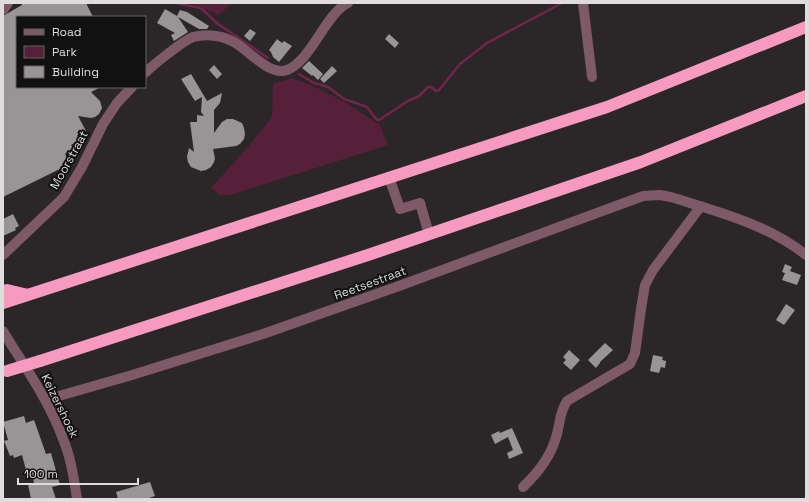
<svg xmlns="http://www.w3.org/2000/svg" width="809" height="502" viewBox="0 0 809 502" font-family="'Space Grotesk',sans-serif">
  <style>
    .green { fill: #562038 }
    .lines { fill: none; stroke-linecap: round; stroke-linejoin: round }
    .stream { stroke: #722449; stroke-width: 2.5 }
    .building { fill: #999496 }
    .minor { stroke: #7e5967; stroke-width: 10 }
    .highway { stroke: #f69bbf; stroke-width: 12 }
    .highway-bridge { stroke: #f69bbf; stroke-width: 12 }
    .labels { text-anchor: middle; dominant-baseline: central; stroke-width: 4; stroke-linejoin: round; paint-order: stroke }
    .street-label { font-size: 12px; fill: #dfdcdd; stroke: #121111 }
  </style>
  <rect width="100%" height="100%" fill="#2b2728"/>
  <path class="green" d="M 189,3 L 233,3 L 218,15 L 202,7 Z
    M 292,78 L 313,86 L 345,102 L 380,125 L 388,145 L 230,195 L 220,195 L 211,188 L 247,148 L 272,117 L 273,84 Z"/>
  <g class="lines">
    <path class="stream" d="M 175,3 L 201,8 L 218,24 L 268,58
      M 299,74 L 314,83 L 328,87 L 344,99 L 367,107 L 376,119 L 379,120 L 408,101 L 419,96 L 428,87 L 431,87 L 436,91 L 439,90 L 460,64 L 487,43 L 562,3"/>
  </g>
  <path class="building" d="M 21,3 L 86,3 L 93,17 L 17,17 L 17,87 L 101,87 L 91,92 L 100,101 L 102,108 L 99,114 L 95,117 L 91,118 L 78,116 L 86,131 L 77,135 L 80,140 L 71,145 L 74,150 L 65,154 L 70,164 L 3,197 L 3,16 L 22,5 Z
    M 165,9 L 177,16 L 180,10 L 187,12 L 209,26 L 207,29 L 199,29 L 178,17 L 188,32 L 174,41 L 171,35 L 175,33 L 157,23 Z
    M 250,29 L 256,33 L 250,41 L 244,36 Z
    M 389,34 L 399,43 L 395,48 L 385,39 Z
    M 277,39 L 282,43 L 284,41 L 292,46 L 279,62 L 273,57 L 271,52 L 269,50 Z
    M 309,61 L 323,74 L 318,80 L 313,75 L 312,76 L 302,68 Z
    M 214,65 L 222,74 L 217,79 L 209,70 Z
    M 332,66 L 337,71 L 324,83 L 320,79 Z
    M 191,74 L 207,101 L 222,93 L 220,103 L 214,110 L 214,133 L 222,122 L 227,119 L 233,119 L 242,123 L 244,128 L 245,134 L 244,139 L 240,144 L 236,146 L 213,149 L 215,158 L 214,162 L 211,167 L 206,170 L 201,171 L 191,167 L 188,162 L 187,157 L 189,148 L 194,152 L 190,122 L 197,122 L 197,115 L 204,116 L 201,112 L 202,97 L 195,101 L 181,79 Z
    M 13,214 L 19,226 L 15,228 L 16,230 L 3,236 L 3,219 Z
    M 785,264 L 792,267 L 790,271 L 801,275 L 797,285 L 782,280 L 785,273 L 782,272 Z
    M 786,304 L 795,310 L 784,325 L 776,320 Z
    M 605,343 L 613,350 L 600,362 L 600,363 L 596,368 L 588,360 Z
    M 569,350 L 580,360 L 571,370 L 563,363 L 566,360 L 563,357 Z
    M 653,355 L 663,357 L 662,360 L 666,361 L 665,368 L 661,367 L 659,373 L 650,371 Z
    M 24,416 L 26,423 L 34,420 L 46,454 L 51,453 L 60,485 L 52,487 L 56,499 L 31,499 L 28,484 L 34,483 L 31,469 L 26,470 L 22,455 L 14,458 L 13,455 L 10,456 L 4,441 L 8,440 L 3,422 Z
    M 512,428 L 523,453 L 509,459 L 507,453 L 513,450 L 508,437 L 495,444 L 491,435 L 499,431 L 500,433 Z
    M 150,482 L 155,496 L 146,499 L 118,499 L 116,492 Z"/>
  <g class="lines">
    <path class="minor" d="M 583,3 L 592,77
      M 3,10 L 8,3
      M 145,73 C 153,65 184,40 193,37 C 208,33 225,36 237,44 C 250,52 270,76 287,70 C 312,60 325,14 348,3
      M 389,177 L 400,209 L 420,203 L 429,234
      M 3,255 L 64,197 L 82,167 L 103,124 L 117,103 L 132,87
      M 3,331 C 24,366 49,400 63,439 C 71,458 74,479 77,499
      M 45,400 L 132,375 L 263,334 L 399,286 L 643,196 L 660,195 L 671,197 C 718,212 767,224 806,255
      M 523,487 C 538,473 552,454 557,434 C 560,422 560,411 567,401 L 630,364 L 635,353 L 641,309 L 645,285 L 653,270 L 701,206"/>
    <path class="highway" d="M 3,291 L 7,290 L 28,295
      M 3,303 L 607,107 L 806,27
      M 40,361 L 371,254 L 641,162 L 806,96"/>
    <path class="highway-bridge" d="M 7,371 L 40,361"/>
  </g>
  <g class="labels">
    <g class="street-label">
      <text transform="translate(69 160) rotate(-61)">Moorstraat</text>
      <text transform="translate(370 283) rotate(-20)">Reetsestraat</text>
      <text transform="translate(60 406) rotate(64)">Keizershoek</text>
    </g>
  </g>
  <rect width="809" height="502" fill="none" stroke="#dfdcdd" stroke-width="8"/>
  <rect x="16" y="16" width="130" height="72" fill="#121111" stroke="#646263"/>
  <rect x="24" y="29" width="20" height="6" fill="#7e5967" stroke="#646263"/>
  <text x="52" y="36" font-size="12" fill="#dfdcdd">Road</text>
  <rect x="24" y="46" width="20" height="12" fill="#562038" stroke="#646263"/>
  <text x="52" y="56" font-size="12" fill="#dfdcdd">Park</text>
  <rect x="24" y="66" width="20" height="12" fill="#999496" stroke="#646263"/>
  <text x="52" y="76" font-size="12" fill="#dfdcdd">Building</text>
  <path d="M18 478v6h120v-6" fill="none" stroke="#dfdcdd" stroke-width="2"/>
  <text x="24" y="478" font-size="12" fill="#dfdcdd" stroke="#121111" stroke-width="3" paint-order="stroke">100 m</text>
</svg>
